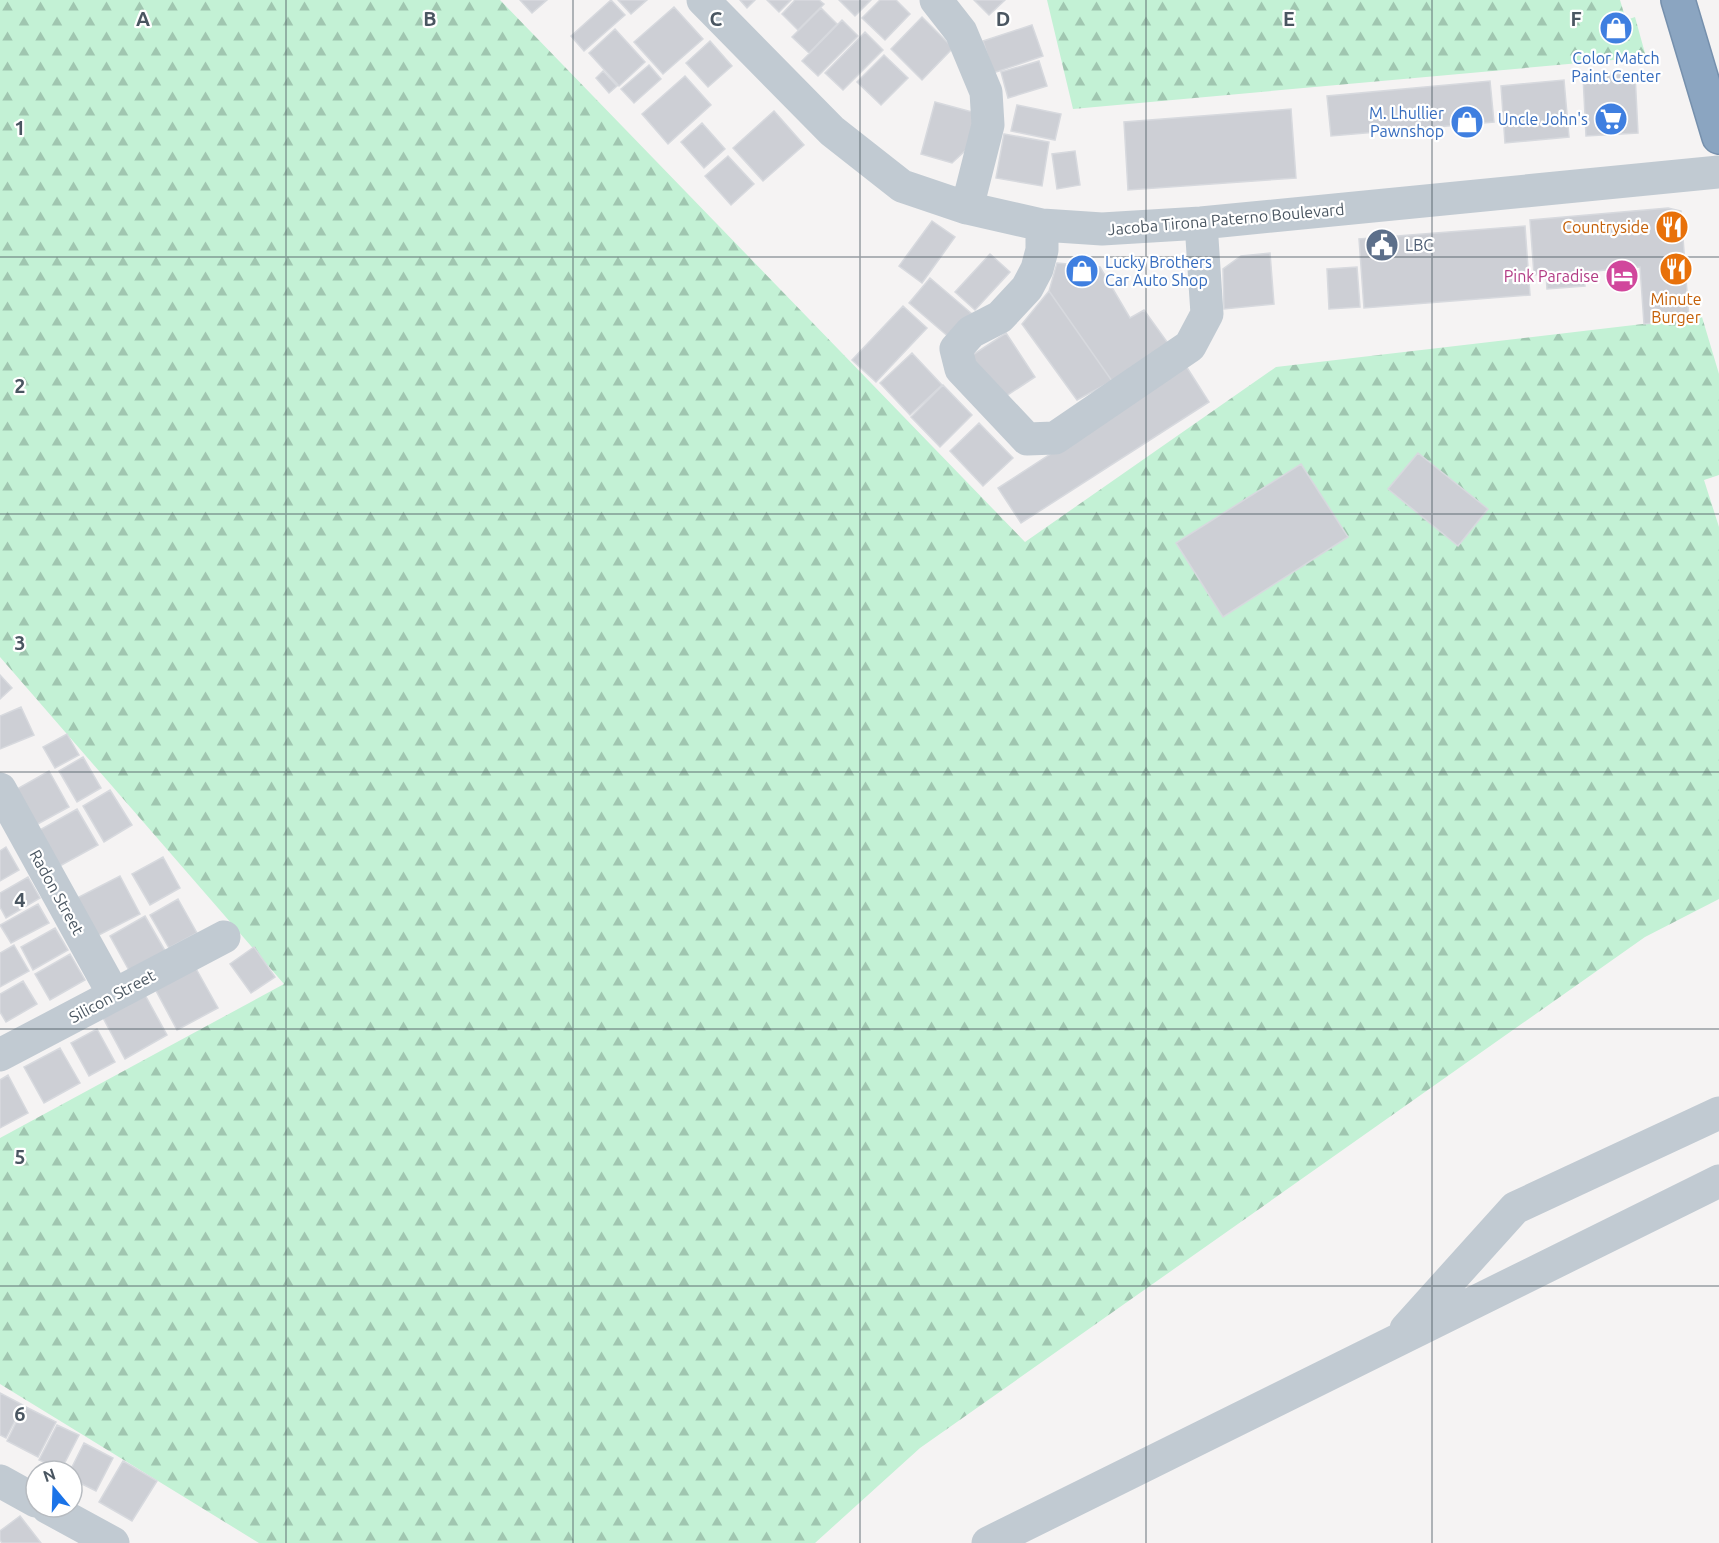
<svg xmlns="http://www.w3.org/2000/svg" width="1719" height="1543" viewBox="0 0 1719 1543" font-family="Ubuntu,sans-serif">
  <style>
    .forest { fill: url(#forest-firs) }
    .building { fill: #cdcfd5; stroke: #d7d9de; stroke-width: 1.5 }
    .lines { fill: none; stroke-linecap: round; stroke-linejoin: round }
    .highway-casing { stroke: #7690ad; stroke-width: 36 }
    .minor { stroke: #c1cad2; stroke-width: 33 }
    .highway { stroke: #8ba5c1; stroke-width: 33 }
    .grid { fill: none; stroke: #4a5661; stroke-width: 1.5; stroke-opacity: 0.55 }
    .labels { text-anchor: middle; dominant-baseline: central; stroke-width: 4.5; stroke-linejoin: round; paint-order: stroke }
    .shop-label { font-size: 16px; fill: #366cbe; stroke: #fff; text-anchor: end }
    .street-label { font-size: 16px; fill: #4a5661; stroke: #fff }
    .food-label { font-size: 16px; fill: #c56008; stroke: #fff; text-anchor: end }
    .service-label { font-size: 16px; fill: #4e5e75; stroke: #fff; text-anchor: start }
    .hotel-label { font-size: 16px; fill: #b23c85; stroke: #fff; text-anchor: end }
    .grid-label { font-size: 20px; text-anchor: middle; font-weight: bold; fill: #4a5661; stroke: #fff; stroke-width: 4.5; stroke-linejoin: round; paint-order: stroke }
  </style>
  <defs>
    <pattern id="forest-firs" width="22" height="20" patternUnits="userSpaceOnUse" patternTransform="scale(1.5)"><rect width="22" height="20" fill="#c3f1d5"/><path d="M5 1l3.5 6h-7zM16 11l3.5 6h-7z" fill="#a0c6b0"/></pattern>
  </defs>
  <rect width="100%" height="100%" fill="#f5f3f3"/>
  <path class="forest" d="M 0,0 L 500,0 L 1025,542 L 1276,367 L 1702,317 L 1719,374 L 1719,475 L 1704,480 L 1719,527 L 1719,899 L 1645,937 L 920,1448 L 815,1543 L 259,1543 L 0,1384 L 0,1138 L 284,984 L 0,657 Z
    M 1047,0 L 1620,0 L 1626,20 L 1635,17 L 1646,57 L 1073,109 Z"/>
  <path class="building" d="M 520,0 L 547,0 L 532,13 Z
    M 611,0 L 625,15 L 584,51 L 571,36 Z
    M 618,0 L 647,0 L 631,14 Z
    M 740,0 L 755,0 L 747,8 Z
    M 767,0 L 791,0 L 779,12 Z
    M 795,0 L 819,0 L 824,4 L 798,30 L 782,14 Z
    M 839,0 L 871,0 L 855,16 Z
    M 880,0 L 896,0 L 910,14 L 885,40 L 862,18 Z
    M 974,0 L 1005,0 L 989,15 Z
    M 674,7 L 703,39 L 663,74 L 634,42 Z
    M 821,8 L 837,24 L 809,53 L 792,37 Z
    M 922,17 L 953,48 L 922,80 L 891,49 Z
    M 842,20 L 858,36 L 818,76 L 802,61 Z
    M 1032,25 L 1043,56 L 993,73 L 983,41 Z
    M 615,29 L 645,62 L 619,86 L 589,53 Z
    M 865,32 L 883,50 L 843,90 L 825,73 Z
    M 710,41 L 732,66 L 708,87 L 686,63 Z
    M 884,55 L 908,78 L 881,105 L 857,82 Z
    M 1039,61 L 1047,86 L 1008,98 L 1001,72 Z
    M 649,65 L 661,79 L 634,103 L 621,89 Z
    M 603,71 L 617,86 L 609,93 L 596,78 Z
    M 1635,73 L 1638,133 L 1586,136 L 1583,76 Z
    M 685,76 L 711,105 L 668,144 L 642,114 Z
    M 1564,80 L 1569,137 L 1505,143 L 1501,86 Z
    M 1490,81 L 1494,122 L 1331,136 L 1327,96 Z
    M 935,102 L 976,113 L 968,148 L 952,163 L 921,154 Z
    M 1017,105 L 1061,114 L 1055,140 L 1011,131 Z
    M 1291,109 L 1296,178 L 1128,190 L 1124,122 Z
    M 774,111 L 804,145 L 763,181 L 733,148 Z
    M 702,123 L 725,149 L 704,168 L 681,142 Z
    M 1004,134 L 1049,142 L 1042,186 L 996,178 Z
    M 1075,151 L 1080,185 L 1057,189 L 1052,154 Z
    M 728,156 L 754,184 L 731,205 L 705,176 Z
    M 1668,208 L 1681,211 L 1689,319 L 1644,324 L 1640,267 L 1584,272 L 1585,286 L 1547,289 L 1546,274 L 1534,275 L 1530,220 Z
    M 932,221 L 955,237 L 922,283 L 899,266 Z
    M 1525,226 L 1530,295 L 1364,308 L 1359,239 Z
    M 1270,253 L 1274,304 L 1224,309 L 1223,269 L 1241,256 Z
    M 990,254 L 1010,272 L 975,310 L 955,292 Z
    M 1057,263 L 1100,267 L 1130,318 L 1144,310 L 1170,346 L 1112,381 L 1049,291 Z
    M 1357,267 L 1360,307 L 1329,309 L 1327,269 Z
    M 930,278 L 971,313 L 950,338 L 909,303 Z
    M 1049,291 L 1112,381 L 1077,400 L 1022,324 Z
    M 903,306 L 927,328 L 876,382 L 852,360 Z
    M 1006,333 L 1035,377 L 1000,400 L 971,356 Z
    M 912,353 L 942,385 L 910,415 L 880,383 Z
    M 1186,366 L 1209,402 L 1021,523 L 998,488 Z
    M 943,385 L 972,415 L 940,447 L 911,417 Z
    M 979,423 L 1013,458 L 983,486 L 950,451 Z
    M 1418,453 L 1488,509 L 1458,546 L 1388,489 Z
    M 1301,464 L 1348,537 L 1223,617 L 1176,543 Z
    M 0,675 L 12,688 L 0,699 Z
    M 21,707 L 34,735 L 0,749 L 0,716 Z
    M 67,734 L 79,755 L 55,768 L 43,747 Z
    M 83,757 L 101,788 L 77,802 L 59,771 Z
    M 49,771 L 69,807 L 36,825 L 17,789 Z
    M 110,790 L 132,825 L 104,842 L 83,806 Z
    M 77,809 L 98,845 L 58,867 L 38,831 Z
    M 6,847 L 19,870 L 0,881 L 0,851 Z
    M 163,857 L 180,888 L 150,905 L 132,874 Z
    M 120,876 L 140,914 L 95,937 L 75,899 Z
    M 28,877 L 40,898 L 6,918 L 0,907 L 0,893 Z
    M 178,899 L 197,933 L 169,948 L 150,915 Z
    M 38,904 L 49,923 L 11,943 L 0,925 Z
    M 145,916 L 167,954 L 131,974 L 110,936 Z
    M 55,928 L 68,950 L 33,970 L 21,947 Z
    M 14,945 L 29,971 L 0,987 L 0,953 Z
    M 254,947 L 275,977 L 251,993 L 230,964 Z
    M 70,954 L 85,980 L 50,1000 L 35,974 Z
    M 194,965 L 218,1008 L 177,1030 L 154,987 Z
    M 23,981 L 37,1004 L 6,1022 L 0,1012 L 0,994 Z
    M 144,993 L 167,1035 L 125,1059 L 102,1016 Z
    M 97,1029 L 115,1062 L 89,1076 L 71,1043 Z
    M 60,1048 L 80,1083 L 44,1103 L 24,1067 Z
    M 8,1075 L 28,1113 L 0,1128 L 0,1080 Z
    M 0,1393 L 23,1405 L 6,1438 L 0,1435 Z
    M 24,1406 L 56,1422 L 38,1457 L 7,1441 Z
    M 57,1425 L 79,1435 L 61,1470 L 39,1460 Z
    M 84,1443 L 113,1458 L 96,1491 L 72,1479 L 72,1471 L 70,1471 Z
    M 123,1461 L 157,1481 L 132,1521 L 99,1502 Z
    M 20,1516 L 41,1543 L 2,1543 L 0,1540 L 0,1531 Z"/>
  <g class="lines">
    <g class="highway-casing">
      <path id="highway" d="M 1678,0 L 1719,137"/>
    </g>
    <path class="minor" d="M 703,0 L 832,131 L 902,186 L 967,208 L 1042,225 L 1102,229 L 1201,223 L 1719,172
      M 936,0 L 961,32 L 986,92 L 988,125 L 967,208
      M 1042,225 L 1042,250 L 1037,269 L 1027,288 L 1000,317 L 971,332 L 956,349 L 961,369 L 1027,439 L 1055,438 L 1190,346 L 1207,314 L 1201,223
      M 0,789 L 114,995
      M 0,1055 L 224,937
      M 1406,1329 L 1515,1208 L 1719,1113
      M 0,1481 L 36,1501
      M 47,1507 L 113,1543
      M 988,1543 L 1719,1181"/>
    <use href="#highway" class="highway"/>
  </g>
  <path class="grid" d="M 286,0 L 286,1543M 573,0 L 573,1543M 860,0 L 860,1543M 1146,0 L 1146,1543M 1432,0 L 1432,1543M 0,257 L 1719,257M 0,514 L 1719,514M 0,772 L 1719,772M 0,1029 L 1719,1029M 0,1286 L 1719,1286"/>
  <defs>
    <g id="shop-disc" transform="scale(1.725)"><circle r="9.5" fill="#3f7fe0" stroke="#fff"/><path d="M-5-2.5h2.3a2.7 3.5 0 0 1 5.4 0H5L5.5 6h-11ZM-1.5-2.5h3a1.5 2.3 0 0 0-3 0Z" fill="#fff"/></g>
    <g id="supermarket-disc" transform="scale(1.725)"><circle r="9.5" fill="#3f7fe0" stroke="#fff"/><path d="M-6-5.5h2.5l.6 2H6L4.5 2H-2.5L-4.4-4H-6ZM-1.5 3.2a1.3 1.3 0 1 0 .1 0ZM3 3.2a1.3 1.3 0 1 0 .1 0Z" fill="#fff"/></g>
    <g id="restaurant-disc" transform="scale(1.725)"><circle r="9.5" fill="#e8710a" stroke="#fff"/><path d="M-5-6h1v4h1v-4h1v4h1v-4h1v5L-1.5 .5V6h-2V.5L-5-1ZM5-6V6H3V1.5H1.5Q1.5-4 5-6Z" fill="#fff"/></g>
    <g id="civic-disc" transform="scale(1.725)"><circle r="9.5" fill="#5c6f8a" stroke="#fff"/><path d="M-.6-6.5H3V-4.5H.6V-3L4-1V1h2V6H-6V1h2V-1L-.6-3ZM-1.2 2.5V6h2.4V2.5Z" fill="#fff"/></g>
    <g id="hotel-disc" transform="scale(1.725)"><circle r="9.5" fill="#d1479c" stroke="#fff"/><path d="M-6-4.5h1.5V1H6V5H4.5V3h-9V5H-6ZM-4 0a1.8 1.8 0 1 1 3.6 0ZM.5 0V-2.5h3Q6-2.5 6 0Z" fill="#fff"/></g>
  </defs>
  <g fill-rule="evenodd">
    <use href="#shop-disc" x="1616" y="28"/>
    <use href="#supermarket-disc" x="1611" y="119"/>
    <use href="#shop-disc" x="1467" y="122"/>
    <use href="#restaurant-disc" x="1672" y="227"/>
    <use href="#civic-disc" x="1382" y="245"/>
    <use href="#restaurant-disc" x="1676" y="269"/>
    <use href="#shop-disc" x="1082" y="271"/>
    <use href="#hotel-disc" x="1622" y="276"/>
  </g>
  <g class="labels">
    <g class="shop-label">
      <text x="1616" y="58" text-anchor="middle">Color Match<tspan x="1616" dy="18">Paint Center</tspan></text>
      <text x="1444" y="113">M. Lhullier<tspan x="1444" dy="18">Pawnshop</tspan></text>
      <text x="1588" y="119">Uncle John's</text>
      <text x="1105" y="262" text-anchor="start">Lucky Brothers<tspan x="1105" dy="18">Car Auto Shop</tspan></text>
    </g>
    <g class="street-label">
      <text transform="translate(1226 219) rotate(-5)">Jacoba Tirona Paterno Boulevard</text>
      <text transform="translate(57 892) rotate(61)">Radon Street</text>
      <text transform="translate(112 996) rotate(-28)">Silicon Street</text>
    </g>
    <g class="food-label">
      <text x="1649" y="227">Countryside</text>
      <text x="1676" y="299" text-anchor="middle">Minute<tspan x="1676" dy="18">Burger</tspan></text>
    </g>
    <g class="service-label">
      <text x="1405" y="245">LBC</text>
    </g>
    <g class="hotel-label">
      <text x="1599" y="276">Pink Paradise</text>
    </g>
  </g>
  <g class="grid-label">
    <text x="143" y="26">A</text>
    <text x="430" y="26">B</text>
    <text x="716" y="26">C</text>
    <text x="1003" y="26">D</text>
    <text x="1289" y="26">E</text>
    <text x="1576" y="26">F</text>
    <text x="20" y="135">1</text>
    <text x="20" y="393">2</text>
    <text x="20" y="650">3</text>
    <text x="20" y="907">4</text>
    <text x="20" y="1164">5</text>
    <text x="20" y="1421">6</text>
  </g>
  <g transform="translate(54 1489) rotate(341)"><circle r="28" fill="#ffffff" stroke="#b7bbc0" stroke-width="1.5"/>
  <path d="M0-4.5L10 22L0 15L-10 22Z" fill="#1a73e8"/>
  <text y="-9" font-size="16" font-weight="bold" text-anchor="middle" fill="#4a5661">N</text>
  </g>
</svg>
